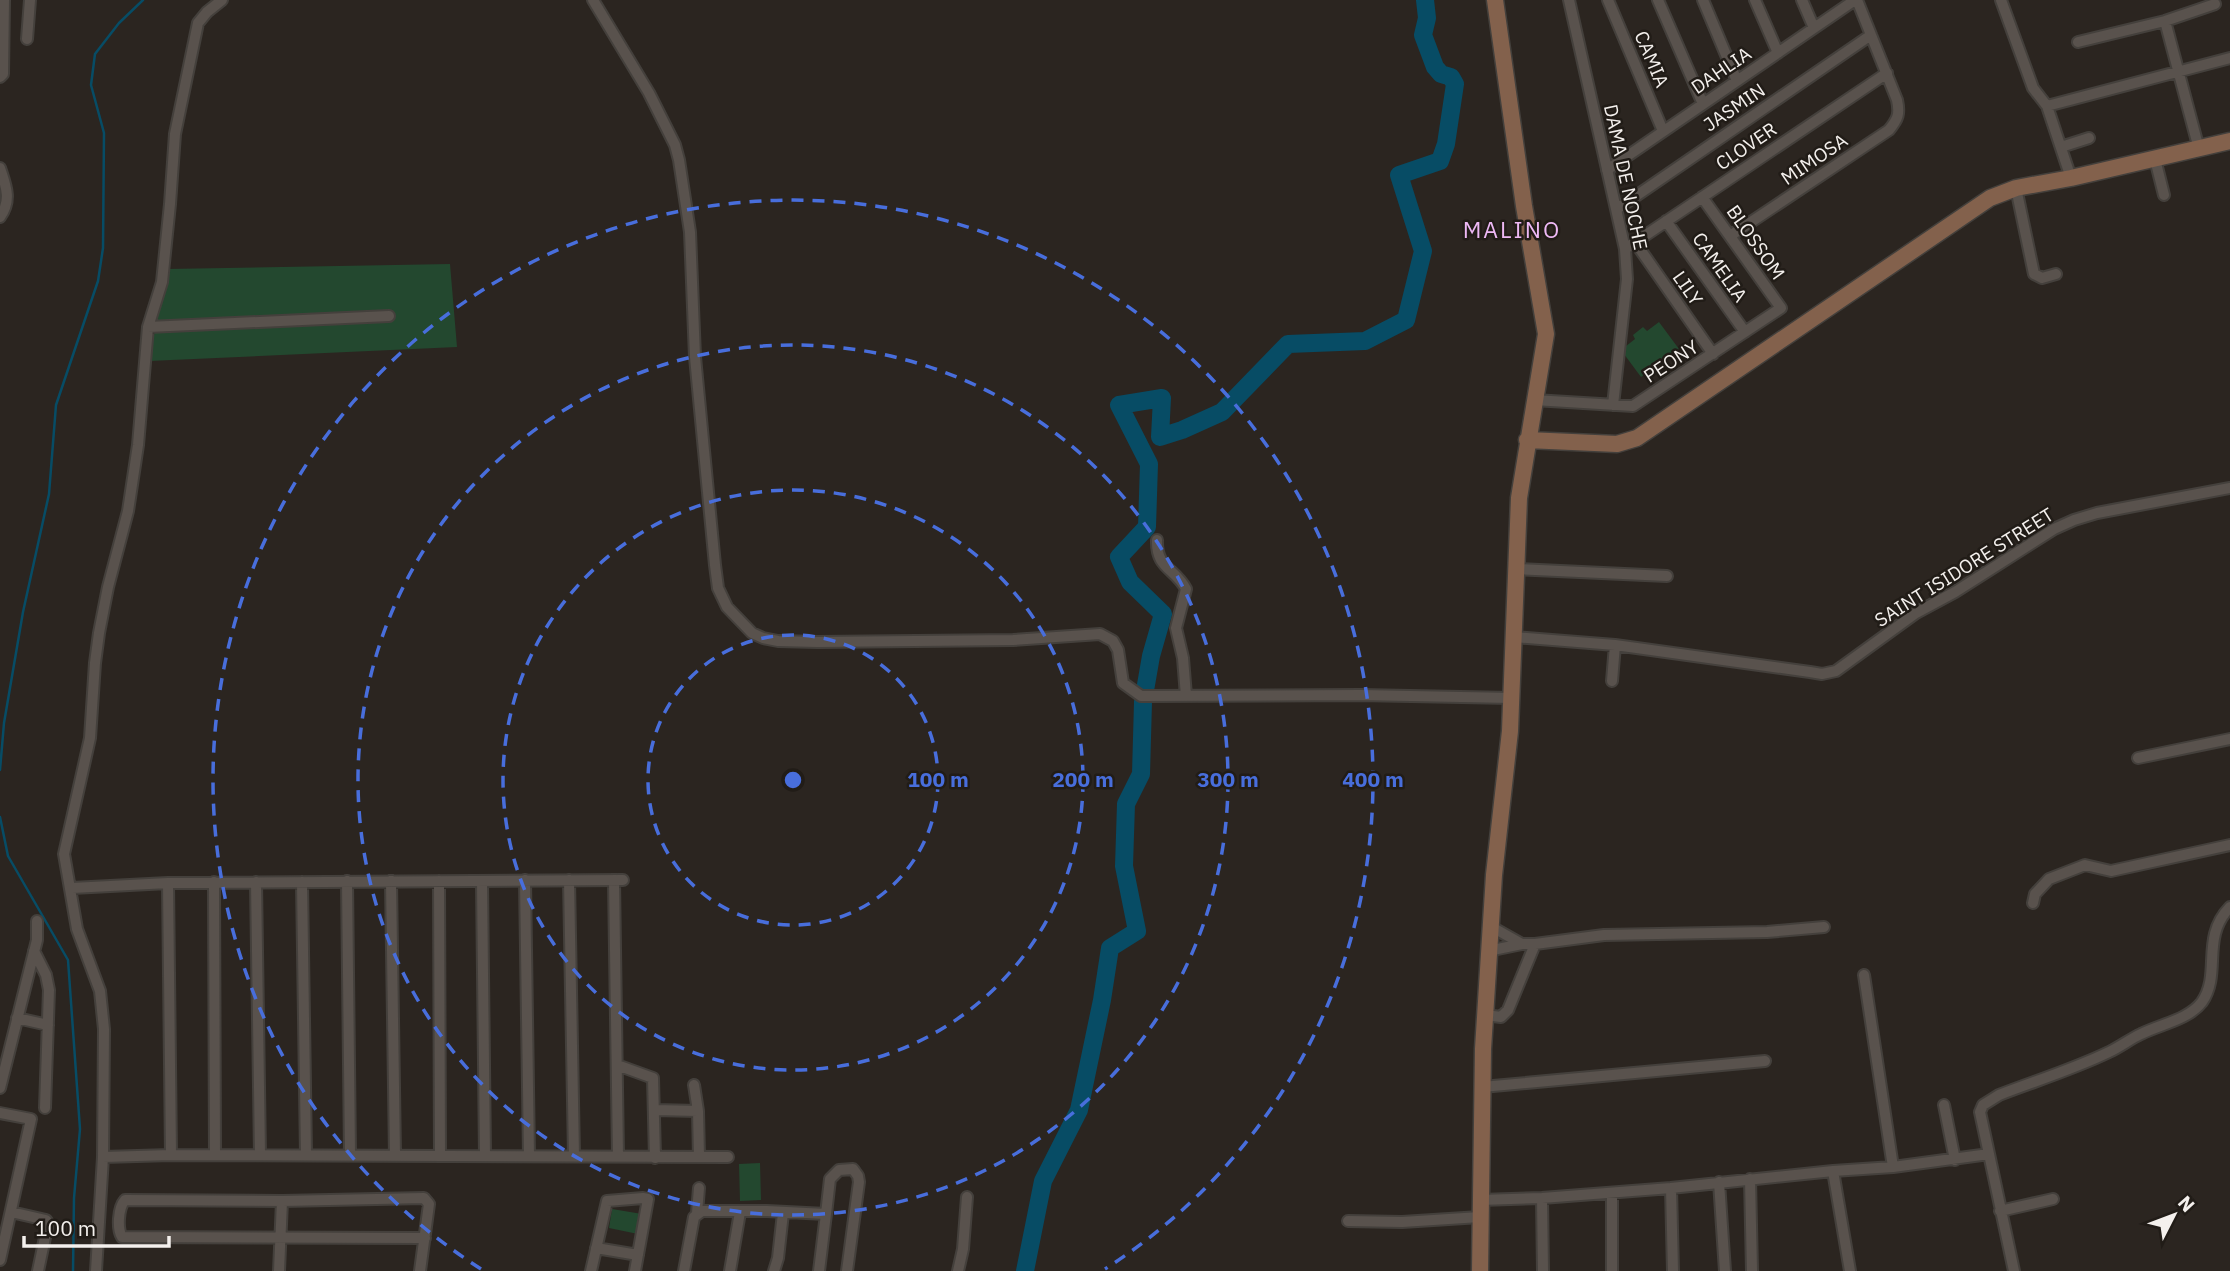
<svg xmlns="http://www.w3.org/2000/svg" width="2230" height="1271" viewBox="0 0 2230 1271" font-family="'IBM Plex Sans',sans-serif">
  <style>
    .green { fill: #23482f }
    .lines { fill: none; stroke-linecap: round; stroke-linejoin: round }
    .stream { stroke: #074c65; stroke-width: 2.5 }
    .river { stroke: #074c65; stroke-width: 18 }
    .street-casing { stroke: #44403c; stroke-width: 14 }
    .secondary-casing { stroke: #44403c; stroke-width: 19 }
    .street { stroke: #59524d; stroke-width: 10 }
    .secondary { stroke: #83614c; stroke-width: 16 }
    .ring { fill: none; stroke: #486edc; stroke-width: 3.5; stroke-dasharray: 12 9 }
    .labels { text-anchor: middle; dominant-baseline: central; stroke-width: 5; stroke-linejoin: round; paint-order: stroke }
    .street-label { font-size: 19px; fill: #f4f0ed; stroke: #211c17 }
    .quarter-label { font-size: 23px; letter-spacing: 2px; fill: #edb8f4; stroke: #211c17 }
    .centre { fill: #486edc; stroke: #211c17; stroke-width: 3.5 }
    .ring-label { font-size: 21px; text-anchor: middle; font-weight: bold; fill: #486edc; stroke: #211c17; stroke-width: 5; stroke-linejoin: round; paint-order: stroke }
  </style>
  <rect width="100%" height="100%" fill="#2b2520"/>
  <path class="green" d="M 450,264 L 457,347 L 149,361 L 167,269 Z
    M 1659,322 L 1679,349 L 1641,377 L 1621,350 L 1635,339 L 1633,335 L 1643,327 L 1647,331 Z
    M 760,1163 L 761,1200 L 740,1201 L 739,1164 Z
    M 612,1209 L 642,1214 L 638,1234 L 609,1228 Z"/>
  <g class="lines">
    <path class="stream" d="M 0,770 L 4,723 L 23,612 L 49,494 L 56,405 L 98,281 L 103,248 L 104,133 L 91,85 L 95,54 L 119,23 L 143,0
      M 0,817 L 8,856 L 68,960 L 80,1129 L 74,1198 L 73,1271"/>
    <path class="river" d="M 1025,1271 L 1043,1181 L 1079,1110 L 1102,1000 L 1110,948 L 1137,931 L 1124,866 L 1126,804 L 1141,774 L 1143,702 L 1151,656 L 1163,614 L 1130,582 L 1119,557 L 1147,527 L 1149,464 L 1119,405 L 1162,398 L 1160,437 L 1182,430 L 1222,412 L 1288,344 L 1365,341 L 1406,320 L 1423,251 L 1399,175 L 1440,161 L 1446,144 L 1455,84 L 1451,77 L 1441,74 L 1435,67 L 1423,35 L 1427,18 L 1425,0"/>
    <g class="street-casing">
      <path id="street" d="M 593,0 L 649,93 L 675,145 L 679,160 L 690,232 L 695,357 L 715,565 L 718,588 L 727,607 L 752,633 L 763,638 L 778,641 L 818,642 L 1013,640 L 1100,634 L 1113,641 L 1118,650 L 1123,683 L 1141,696 L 1360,695 L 1512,698
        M 1569,0 L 1625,249 L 1627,279 L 1613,405
        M 1608,0 L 1663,131
        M 1658,0 L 1703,104
        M 1703,0 L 1737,81
        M 1755,0 L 1778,53
        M 1802,0 L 1814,28
        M 2001,0 L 2033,88 L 2047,106 L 2230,58
        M 2165,21 L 2199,149
        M 27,39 L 30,0
        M 2078,42 L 2165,21 L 2215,4
        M 0,77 L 3,74 L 4,0
        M 2047,106 L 2071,178
        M 2061,147 L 2089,138
        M 2155,159 L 2164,195
        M 0,168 C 6,186 12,200 0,217
        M 1607,170 L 1855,0
        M 2016,188 L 2034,274 L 2042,278 L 2056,274
        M 1617,209 L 1871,35
        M 1666,221 L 1745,332
        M 1730,236 L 1889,130 C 1898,119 1900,114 1897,100 L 1857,0
        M 1635,242 L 1713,354
        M 1625,249 L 1887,73
        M 148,327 L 389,316
        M 1534,400 L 1633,406 L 1781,308 L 1702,197
        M 1157,540 C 1156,569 1175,568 1186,589 L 1176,628 L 1183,658 L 1186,696
        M 1516,569 L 1667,576
        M 1514,637 L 1615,645 L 1810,672 L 1822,674 L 1836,671 L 1916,613 L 1955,592 L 2054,529 L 2074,520 L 2097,513 L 2230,488
        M 1612,681 L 1615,645
        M 2138,758 L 2230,739
        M 525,880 L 529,1156
        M 569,880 L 574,1156
        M 614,880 L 618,1156
        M 347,881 L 350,1155
        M 391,881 L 395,1156
        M 439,881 L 440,1156
        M 482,881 L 485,1156
        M 214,882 L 215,1155
        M 256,882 L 260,1155
        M 302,882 L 306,1155
        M 168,883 L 171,1155
        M 72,888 L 168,883 L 623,880
        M 2033,903 L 2035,894 L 2049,879 L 2085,865 L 2111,871 L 2230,845
        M 1490,926 L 1522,944 L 1535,944 L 1604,935 L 1767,932 L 1824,927
        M 34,951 L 46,975 L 49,990 L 45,1108
        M 1488,951 L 1522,944
        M 1864,975 L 1893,1167
        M 1485,1015 L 1501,1017 L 1508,1010 L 1535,944
        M 17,1018 L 48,1025
        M 617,1065 L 653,1078 L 655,1158
        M 694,1085 L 698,1111 L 699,1157
        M 1482,1087 L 1765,1061
        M 0,1088 L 37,940 L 37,921
        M 1944,1105 L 1955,1160
        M 655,1110 L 698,1111
        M 0,1113 L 31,1119 L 0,1260
        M 1989,1154 L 1980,1112 L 1983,1105 L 1999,1095 C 2035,1081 2074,1069 2109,1052 C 2120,1047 2130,1039 2141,1034 C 2161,1024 2188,1020 2202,1002 C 2222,973 2200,938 2230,907
        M 103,1157 L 171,1155 L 728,1157
        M 1833,1171 L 1893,1167 L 1989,1154 L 2014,1271
        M 1750,1179 L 1752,1271
        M 1719,1182 L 1725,1271
        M 1671,1188 L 1833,1171 L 1850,1271
        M 1612,1193 L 1612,1271
        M 1542,1198 L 1543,1271
        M 1480,1200 L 1542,1198 L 1671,1188 L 1673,1271
        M 2000,1211 L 2053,1199
        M 11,1212 L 46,1220 L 48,1223 L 38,1271
        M 697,1213 L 699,1188
        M 826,1214 L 830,1179 L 839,1170 L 853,1169 L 858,1176 L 859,1182 L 847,1271
        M 1348,1221 L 1402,1222 L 1480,1217
        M 596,1248 L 638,1255
        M 96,1271 L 103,1157 L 104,1029 L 100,991 L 77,929 L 64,854 L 90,738 L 95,663 L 99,633 L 108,587 L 128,511 L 138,445 L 148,327 L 162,282 L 170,204 L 175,134 L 198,23 L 207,12 L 222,0
        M 279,1271 L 282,1201
        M 420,1271 L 429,1204 L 424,1198 L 282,1201 L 125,1200 C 118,1208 117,1229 122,1237 L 425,1238
        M 591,1271 L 607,1201 L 643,1198 L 648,1199 L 635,1271
        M 684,1271 L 694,1217 L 702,1211 L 767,1211 L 826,1214 L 819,1271
        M 730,1271 L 740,1212
        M 774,1271 L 778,1258 L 783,1213
        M 958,1271 L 963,1249 L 967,1197"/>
    </g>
    <g class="secondary-casing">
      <path id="secondary" d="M 1527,440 L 1617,444 L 1637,438 L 1990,198 L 2016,188 L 2071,178 L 2230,141
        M 1480,1271 L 1483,1049 L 1494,875 L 1510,731 L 1519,498 L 1546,334 L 1524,206 L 1495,0"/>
    </g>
    <use href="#street" class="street"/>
    <use href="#secondary" class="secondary"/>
  </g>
  <g class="ring">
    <circle cx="793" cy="780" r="145"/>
    <circle cx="793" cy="780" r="290"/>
    <circle cx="793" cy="780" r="435"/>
    <path d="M481 1269A580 580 0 1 1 1105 1269"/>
  </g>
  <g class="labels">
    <g class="street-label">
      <text transform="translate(1652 59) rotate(67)">CAMIA</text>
      <text transform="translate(1721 70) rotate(-34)">DAHLIA</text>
      <text transform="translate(1734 107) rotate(-34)">JASMIN</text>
      <text transform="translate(1746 146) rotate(-34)">CLOVER</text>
      <text transform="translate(1814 159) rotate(-34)">MIMOSA</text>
      <text transform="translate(1626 177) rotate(78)">DAMA DE NOCHE</text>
      <text transform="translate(1756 242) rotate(55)">BLOSSOM</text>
      <text transform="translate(1720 267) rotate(55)">CAMELIA</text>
      <text transform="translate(1688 288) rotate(55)">LILY</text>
      <text transform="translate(1671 361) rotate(-33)">PEONY</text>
      <text transform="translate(1964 567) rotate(-32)">SAINT ISIDORE STREET</text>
    </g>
    <g class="quarter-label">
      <text x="1512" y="229">MALINO</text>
    </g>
  </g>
  <circle cx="793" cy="780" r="10" class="centre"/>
  <g class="ring-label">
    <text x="938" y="787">100 m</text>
    <text x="1083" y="787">200 m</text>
    <text x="1228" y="787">300 m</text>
    <text x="1373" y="787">400 m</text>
  </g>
  <g transform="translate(2174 1215) rotate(48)" stroke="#211c17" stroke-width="5" paint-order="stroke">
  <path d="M0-5L12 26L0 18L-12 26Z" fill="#f4f0ed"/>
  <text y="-10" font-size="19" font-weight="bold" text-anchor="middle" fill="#f4f0ed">N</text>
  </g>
  <path d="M24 1236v10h145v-10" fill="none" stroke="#f4f0ed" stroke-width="3.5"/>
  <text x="35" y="1236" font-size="21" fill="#f4f0ed" stroke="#211c17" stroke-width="5" paint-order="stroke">100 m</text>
</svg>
